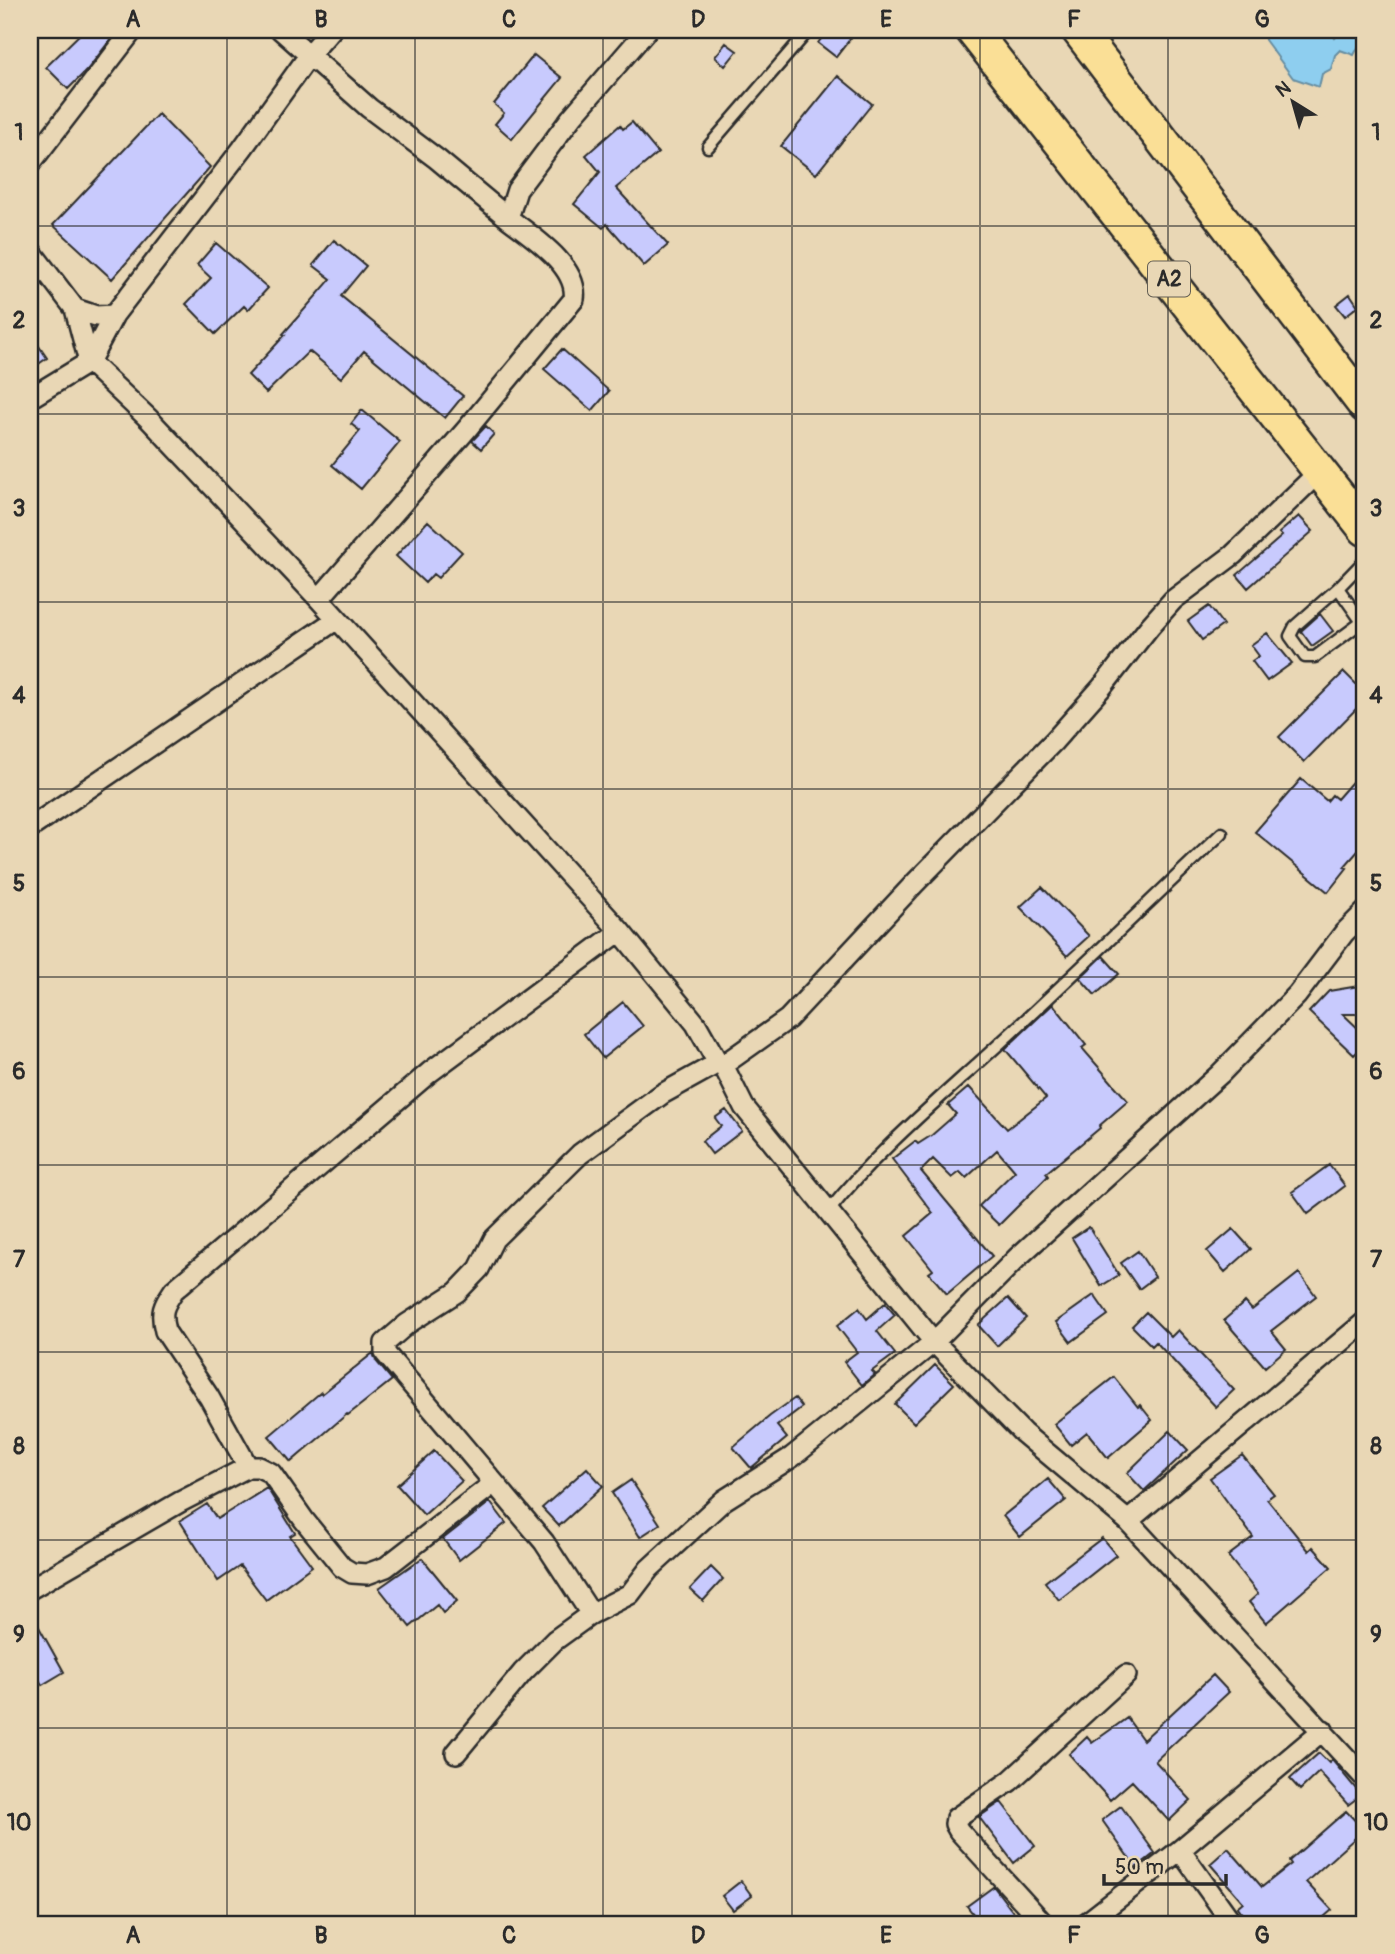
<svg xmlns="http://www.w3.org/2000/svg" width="1395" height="1954" viewBox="0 0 1395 1954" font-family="Pangolin,sans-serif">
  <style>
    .water { fill: #8eceef; stroke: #668da1; stroke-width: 2 }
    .building { fill: #c8cafd; stroke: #2b2b2b; stroke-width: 2 }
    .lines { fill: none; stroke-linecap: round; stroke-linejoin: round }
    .service-casing { stroke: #2b2b2b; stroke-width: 15 }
    .minor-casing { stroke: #2b2b2b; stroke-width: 24 }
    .trunk-casing { stroke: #2b2b2b; stroke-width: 37 }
    .service { stroke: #e9d7b5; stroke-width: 10 }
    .minor { stroke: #e9d7b5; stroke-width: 19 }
    .trunk { stroke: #fadf96; stroke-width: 32 }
    .grid { fill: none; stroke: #2b2b2b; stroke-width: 2; stroke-opacity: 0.55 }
    .labels { text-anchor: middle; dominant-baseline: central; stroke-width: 6; stroke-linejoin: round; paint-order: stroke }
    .shield { fill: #e9d7b5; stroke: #645f54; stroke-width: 2 }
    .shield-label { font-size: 21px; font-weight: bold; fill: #2b2b2b }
    .neatline { fill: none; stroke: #2b2b2b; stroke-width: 2.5 }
    .grid-label { font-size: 23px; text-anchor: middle; font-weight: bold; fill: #2b2b2b }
  </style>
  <rect width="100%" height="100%" fill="#e9d7b5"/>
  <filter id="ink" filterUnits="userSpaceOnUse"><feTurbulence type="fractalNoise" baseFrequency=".0143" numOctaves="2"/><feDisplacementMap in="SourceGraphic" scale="14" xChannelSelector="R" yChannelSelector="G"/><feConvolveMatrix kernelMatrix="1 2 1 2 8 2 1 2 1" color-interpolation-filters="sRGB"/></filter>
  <g filter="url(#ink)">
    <path class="water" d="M 1264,30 L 1330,30 L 1335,38 L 1342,30 L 1358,30 L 1361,42 L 1354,55 L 1340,50 L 1335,55 L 1331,69 L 1322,74 L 1319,87 L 1293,78 L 1265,40 Z"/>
    <path class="building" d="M 84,30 L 109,30 L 114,35 L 87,70 L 68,89 L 46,67 Z
      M 828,30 L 857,30 L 836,57 L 818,43 Z
      M 726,43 L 737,51 L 725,66 L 715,57 Z
      M 534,55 L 562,78 L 512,139 L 495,124 L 504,113 L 494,104 Z
      M 838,76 L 872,104 L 816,174 L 781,146 Z
      M 158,114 L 210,167 L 112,279 L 53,225 Z
      M 632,122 L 658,153 L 616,188 L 668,245 L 644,266 L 607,224 L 603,228 L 574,204 L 600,172 L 586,155 L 620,125 L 623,129 Z
      M 334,240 L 366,266 L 341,296 L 463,396 L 445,418 L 364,351 L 341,378 L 309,351 L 266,393 L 248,375 L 285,335 L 283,334 L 331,279 L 313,265 Z
      M 216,243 L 268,288 L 248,310 L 244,306 L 215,334 L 186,304 L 211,278 L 197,265 Z
      M 1350,294 L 1358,306 L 1345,316 L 1336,305 Z
      M 30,333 L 47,358 L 30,370 Z
      M 562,349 L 609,391 L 592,411 L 544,369 Z
      M 362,410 L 400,442 L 361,489 L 332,465 L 360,431 L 351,424 Z
      M 486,426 L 494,434 L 481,449 L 472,441 Z
      M 1299,516 L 1313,531 L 1248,588 L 1237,575 L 1282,536 L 1279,533 Z
      M 428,521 L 462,552 L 438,578 L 433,574 L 425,583 L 396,556 Z
      M 1209,606 L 1223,625 L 1202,640 L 1188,621 Z
      M 1320,614 L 1333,631 L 1312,646 L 1301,631 Z
      M 1267,633 L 1292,663 L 1267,681 L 1252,661 L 1259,656 L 1251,645 Z
      M 1344,672 L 1365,693 L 1365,715 L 1358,707 L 1304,762 L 1279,737 Z
      M 1365,767 L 1365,843 L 1344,867 L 1347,868 L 1328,892 L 1255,832 L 1301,779 L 1327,801 L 1332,795 L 1337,799 Z
      M 1042,887 L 1089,936 L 1067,956 L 1020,907 Z
      M 1103,956 L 1119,974 L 1095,995 L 1080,978 Z
      M 1365,985 L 1365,1014 L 1343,1014 L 1365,1035 L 1365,1044 L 1354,1055 L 1309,1012 L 1329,991 Z
      M 623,1002 L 643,1026 L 603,1058 L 584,1034 Z
      M 1053,1004 L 1086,1045 L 1082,1048 L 1128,1101 L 1099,1126 L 1100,1128 L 1046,1173 L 1048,1176 L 999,1225 L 979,1206 L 1015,1171 L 997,1150 L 966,1178 L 960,1172 L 952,1178 L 933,1159 L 921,1171 L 992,1256 L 947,1294 L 929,1273 L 933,1270 L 906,1236 L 933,1213 L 892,1159 L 915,1141 L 918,1144 L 932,1135 L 956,1114 L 948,1105 L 969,1087 L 1007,1129 L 1046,1098 L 1005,1049 Z
      M 726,1110 L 742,1131 L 712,1154 L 702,1141 L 721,1126 L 715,1118 Z
      M 1329,1165 L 1345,1186 L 1308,1214 L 1292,1192 Z
      M 1089,1227 L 1119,1275 L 1101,1286 L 1072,1238 Z
      M 1233,1229 L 1251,1249 L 1225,1272 L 1207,1251 Z
      M 1138,1251 L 1155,1277 L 1139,1289 L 1121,1263 Z
      M 1299,1273 L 1316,1296 L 1271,1331 L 1286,1349 L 1265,1367 L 1224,1320 L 1245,1302 L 1252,1310 Z
      M 1094,1295 L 1108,1315 L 1071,1342 L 1056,1322 Z
      M 1008,1298 L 1026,1318 L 997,1346 L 978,1325 Z
      M 885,1303 L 895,1315 L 877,1331 L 895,1354 L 872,1371 L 875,1374 L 862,1385 L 844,1362 L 857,1352 L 837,1326 L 859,1308 L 867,1319 Z
      M 1146,1312 L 1171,1337 L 1178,1330 L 1234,1390 L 1216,1407 L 1156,1342 L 1152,1346 L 1132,1326 Z
      M 373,1353 L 376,1361 L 392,1380 L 348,1415 L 347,1414 L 291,1462 L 269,1436 L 321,1392 L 322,1394 Z
      M 935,1365 L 954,1384 L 914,1423 L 895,1404 Z
      M 1114,1377 L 1138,1407 L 1140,1405 L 1152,1420 L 1108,1458 L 1087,1432 L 1071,1445 L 1054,1424 Z
      M 795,1398 L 802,1407 L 777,1426 L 787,1438 L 751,1468 L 733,1447 L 770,1416 Z
      M 1170,1431 L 1188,1450 L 1144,1491 L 1127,1473 Z
      M 434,1451 L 462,1481 L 424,1515 L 397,1485 Z
      M 1242,1455 L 1274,1494 L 1267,1499 L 1309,1551 L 1313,1547 L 1331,1567 L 1266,1623 L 1249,1602 L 1258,1594 L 1228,1556 L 1253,1537 L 1210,1478 Z
      M 587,1468 L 603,1486 L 559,1526 L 542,1508 Z
      M 1048,1479 L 1066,1500 L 1020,1537 L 1003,1516 Z
      M 631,1480 L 660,1524 L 640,1537 L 612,1493 Z
      M 267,1488 L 295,1533 L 290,1536 L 312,1566 L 266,1600 L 240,1566 L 218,1581 L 180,1521 L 207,1504 L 217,1519 Z
      M 490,1502 L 506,1523 L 459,1560 L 443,1539 Z
      M 1102,1538 L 1116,1555 L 1059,1600 L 1045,1582 Z
      M 422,1558 L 457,1601 L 443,1613 L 437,1605 L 410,1627 L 379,1588 Z
      M 711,1567 L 723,1579 L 703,1601 L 690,1589 Z
      M 30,1611 L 64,1672 L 42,1685 L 30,1663 Z
      M 1213,1675 L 1229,1692 L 1155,1761 L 1191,1800 L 1169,1821 L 1132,1781 L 1110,1800 L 1069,1754 L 1087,1737 L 1092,1743 L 1127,1718 L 1143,1740 Z
      M 1319,1753 L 1329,1763 L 1332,1760 L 1361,1795 L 1348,1805 L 1319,1772 L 1300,1790 L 1290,1779 Z
      M 1001,1802 L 1035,1846 L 1014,1863 L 979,1817 Z
      M 1121,1806 L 1155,1853 L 1136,1868 L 1102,1820 Z
      M 1346,1811 L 1364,1830 L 1306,1882 L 1332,1910 L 1316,1924 L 1250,1924 L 1237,1907 L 1243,1902 L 1210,1864 L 1228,1848 L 1262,1887 L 1291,1864 L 1289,1861 Z
      M 741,1881 L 752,1896 L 733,1910 L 722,1896 Z
      M 993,1887 L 994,1887 L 1022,1924 L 981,1924 L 967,1906 Z"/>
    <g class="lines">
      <g class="service-casing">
        <path id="service" d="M 708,147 L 809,30
          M 1365,560 L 1338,588 L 1362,622 L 1365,619
          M 1338,588 L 1295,626 L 1290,636 L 1305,657 L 1315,657 L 1362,622
          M 828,1212 C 882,1145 948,1092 1010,1034 C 1081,968 1151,900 1222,833"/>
      </g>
      <g class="minor-casing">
        <path id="minor" d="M 281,30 L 369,108 L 437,159 L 508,218
          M 30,164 L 133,30
          M 30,250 L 75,309 L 96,316 L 114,315
          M 75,309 L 89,362 L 149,419 L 319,599 L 620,931 L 696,1024 L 718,1063 L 723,1065 L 744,1107 L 934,1342 L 1023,1433 L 1128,1521 L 1365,1778
          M 30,398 L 89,362 L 114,315 L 242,149 L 310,54 L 331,30
          M 319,599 L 467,429 L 574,299 C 579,266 531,236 508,218 L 517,190 L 571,118 L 647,30
          M 30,828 L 337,619
          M 723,1065 L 788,1019 L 915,883 L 1054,741 L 1102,687 L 1150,626 L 1173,600 L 1233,555 L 1320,471
          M 248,1467 L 209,1397 L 165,1331 C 160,1312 163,1306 174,1290 L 430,1072 L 620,931
          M 1128,1521 L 1365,1322
          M 30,1589 L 180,1502 L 248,1467 L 259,1467 L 271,1473 L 304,1520 L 342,1567 L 352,1573 L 367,1574 L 386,1567 L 494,1483
          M 591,1614 L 544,1542 L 385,1353 L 385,1343 L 407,1324 L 457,1292 L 479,1269 L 494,1239 L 580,1154 L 662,1094 L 718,1063
          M 456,1753 L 523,1672 L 555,1640 L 591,1614 L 630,1594 L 649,1569 L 724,1500 L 792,1457 L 934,1342 L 1018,1257 L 1220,1074 L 1297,995 L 1344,933 L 1365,912
          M 1180,1850 L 1233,1924
          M 1044,1924 L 959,1831 L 955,1824 L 956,1818 L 1010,1781 L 1126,1675
          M 1085,1924 L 1180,1850 L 1323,1730"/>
      </g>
      <g class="trunk-casing">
        <path id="trunk" d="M 972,30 L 1365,529
          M 1078,30 L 1365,406"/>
      </g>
      <use href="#service" class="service"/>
      <use href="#minor" class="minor"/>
      <use href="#trunk" class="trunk"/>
    </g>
  </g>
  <path class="grid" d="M 227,30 L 227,1924M 415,30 L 415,1924M 603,30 L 603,1924M 792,30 L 792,1924M 980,30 L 980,1924M 1168,30 L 1168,1924M 30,226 L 1365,226M 30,414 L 1365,414M 30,602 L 1365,602M 30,789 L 1365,789M 30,977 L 1365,977M 30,1165 L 1365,1165M 30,1352 L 1365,1352M 30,1540 L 1365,1540M 30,1728 L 1365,1728"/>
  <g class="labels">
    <rect class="shield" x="1148" y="261.5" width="42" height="35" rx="5"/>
    <g class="shield-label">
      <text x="1169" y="279">A2</text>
    </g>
  </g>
  <rect width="1395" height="1954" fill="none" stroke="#e9d7b5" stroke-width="77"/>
  <g transform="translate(1293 102) rotate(323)" stroke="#e9d7b5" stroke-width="5" paint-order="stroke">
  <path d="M0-5L12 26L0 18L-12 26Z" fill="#2b2b2b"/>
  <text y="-10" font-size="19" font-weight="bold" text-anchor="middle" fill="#2b2b2b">N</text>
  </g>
  <path d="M1104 1874v10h122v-10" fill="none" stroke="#2b2b2b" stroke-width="3.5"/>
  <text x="1115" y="1874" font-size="21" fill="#2b2b2b" stroke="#e9d7b5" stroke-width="5" paint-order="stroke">50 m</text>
  <rect x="38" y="38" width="1318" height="1878" class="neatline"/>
  <g class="grid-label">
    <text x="133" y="27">A</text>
    <text x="321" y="27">B</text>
    <text x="509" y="27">C</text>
    <text x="698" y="27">D</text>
    <text x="886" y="27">E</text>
    <text x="1074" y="27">F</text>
    <text x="1262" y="27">G</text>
    <text x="19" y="140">1</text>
    <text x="1376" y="140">1</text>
    <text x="19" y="328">2</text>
    <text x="1376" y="328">2</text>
    <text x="19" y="516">3</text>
    <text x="1376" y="516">3</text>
    <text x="19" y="703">4</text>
    <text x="1376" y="703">4</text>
    <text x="19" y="891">5</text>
    <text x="1376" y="891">5</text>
    <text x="19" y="1079">6</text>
    <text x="1376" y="1079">6</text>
    <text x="19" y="1267">7</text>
    <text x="1376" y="1267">7</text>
    <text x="19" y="1454">8</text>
    <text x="1376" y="1454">8</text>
    <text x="19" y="1642">9</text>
    <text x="1376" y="1642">9</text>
    <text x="19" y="1830">10</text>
    <text x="1376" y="1830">10</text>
    <text x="133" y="1943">A</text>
    <text x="321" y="1943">B</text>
    <text x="509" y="1943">C</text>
    <text x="698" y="1943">D</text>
    <text x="886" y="1943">E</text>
    <text x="1074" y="1943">F</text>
    <text x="1262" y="1943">G</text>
  </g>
</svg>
